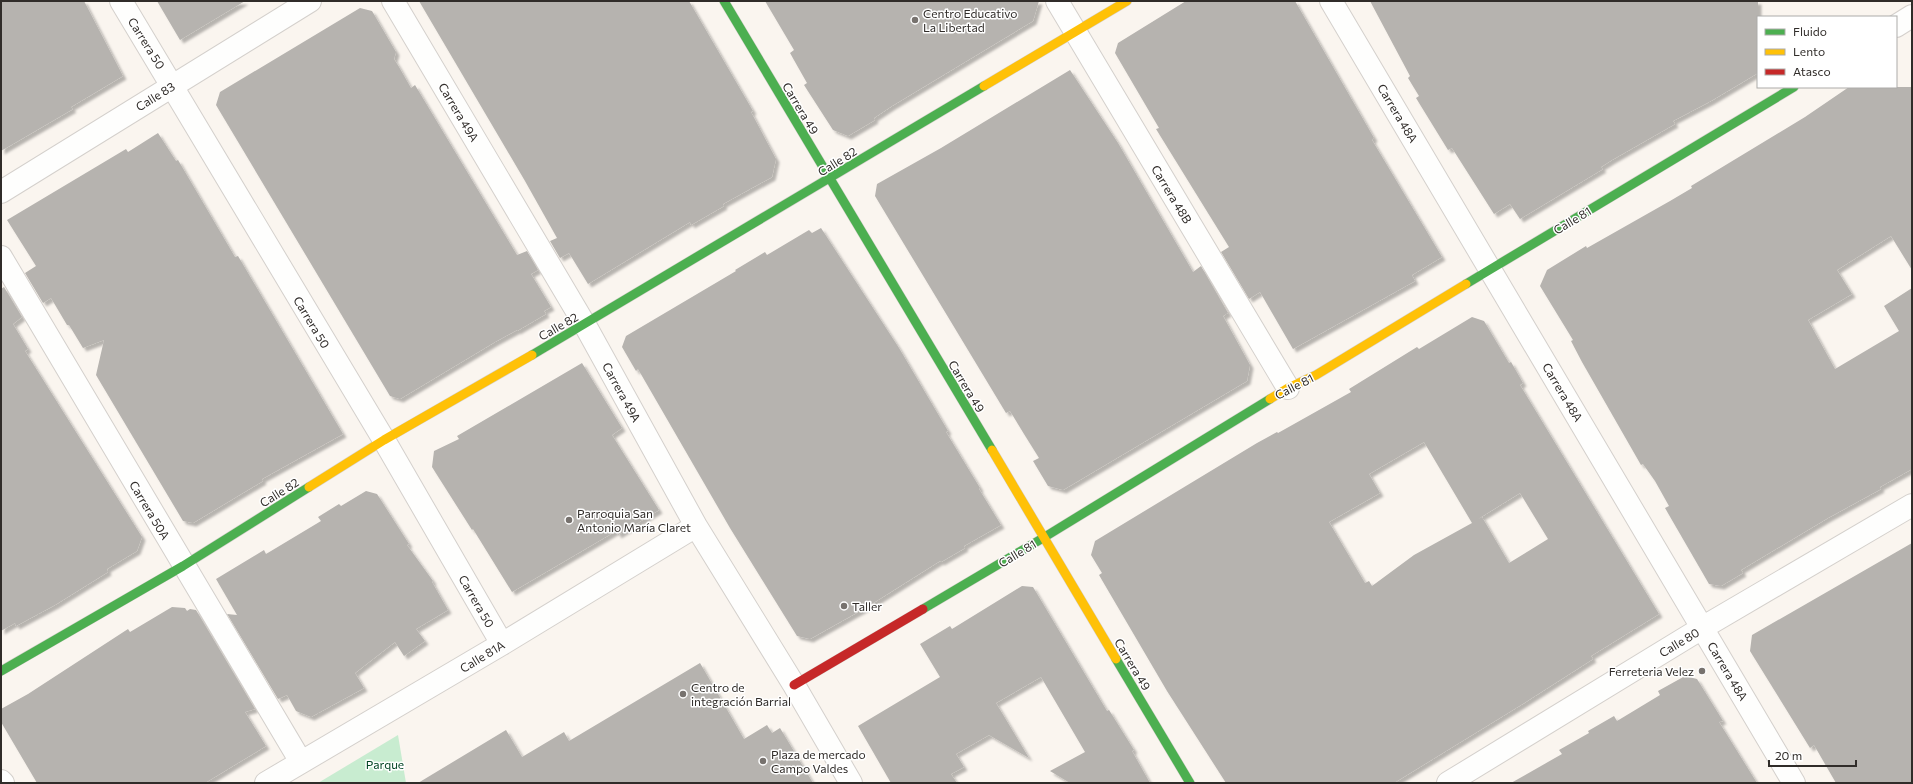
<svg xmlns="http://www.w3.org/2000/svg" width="1913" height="784" viewBox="0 0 1913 784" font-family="Commissioner,sans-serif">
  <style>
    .green { fill: #c8ecd0 }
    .building { fill: #b6b3af; fill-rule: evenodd; filter: url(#shadow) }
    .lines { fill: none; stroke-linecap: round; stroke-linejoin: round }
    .street-casing { stroke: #d4d0cc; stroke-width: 24 }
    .fast-casing { stroke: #d4d0cc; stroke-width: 10 }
    .slow-casing { stroke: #d4d0cc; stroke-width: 10 }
    .jam-casing { stroke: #d4d0cc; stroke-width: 10 }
    .street { stroke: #fefefd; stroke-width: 22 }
    .fast { stroke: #4caf50; stroke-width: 9 }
    .slow { stroke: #ffc107; stroke-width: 9 }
    .jam { stroke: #c62828; stroke-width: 9 }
    .poi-dot { fill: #77726e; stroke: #fff; stroke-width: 1.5 }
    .labels { text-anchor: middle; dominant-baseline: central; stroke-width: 3; stroke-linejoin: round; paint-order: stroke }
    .poi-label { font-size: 12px; fill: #302c29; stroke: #fff; text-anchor: start }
    .street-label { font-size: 12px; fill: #302c29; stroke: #fff }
    .park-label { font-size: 12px; fill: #004323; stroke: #fff }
  </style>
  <defs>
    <filter id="shadow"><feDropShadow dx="3.5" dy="3.5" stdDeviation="1" flood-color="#0004"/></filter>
  </defs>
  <rect width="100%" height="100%" fill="#faf5ef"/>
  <path class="green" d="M 398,735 L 406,783 L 318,783 Z"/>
  <path class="building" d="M 1,1 L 84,1 L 123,76 L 71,107 L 73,109 L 1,151 Z
    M 157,1 L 245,1 L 180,40 Z
    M 419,1 L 689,1 L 753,111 L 751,112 L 776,159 L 772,177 L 723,204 L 724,206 L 691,225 L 690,222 L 588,284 L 569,253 L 560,258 L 550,241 L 557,238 L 525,181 Z
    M 765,1 L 1039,1 L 1033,21 L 892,106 L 874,118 L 875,120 L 848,136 L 833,130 L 804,85 L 807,83 L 790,53 L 794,50 Z
    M 1186,1 L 1295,1 L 1374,138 L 1372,140 L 1442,257 L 1412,275 L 1415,281 L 1293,349 L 1260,292 L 1249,299 L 1221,252 L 1229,247 L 1156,129 L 1159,128 L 1115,53 L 1118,43 Z
    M 1370,1 L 1758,1 L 1758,73 L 1711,101 L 1673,121 L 1675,124 L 1612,160 L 1601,167 L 1603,169 L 1520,219 L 1510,204 L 1494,214 L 1452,148 L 1448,150 L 1416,98 L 1419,96 L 1408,78 L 1410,76 Z
    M 360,8 L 372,11 L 396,52 L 394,59 L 399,67 L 411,88 L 415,85 L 517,255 L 527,251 L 538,270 L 531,274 L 551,307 L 544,311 L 546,314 L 517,331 L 517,330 L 495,342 L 400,399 L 390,396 L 216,105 L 220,92 Z
    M 1070,70 L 1118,143 L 1193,272 L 1201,266 L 1228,313 L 1223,316 L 1250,365 L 1247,381 L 1063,490 L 1048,486 L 1033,461 L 1039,458 L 1024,434 L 1010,411 L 1006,413 L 875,196 L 877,184 L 941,148 Z
    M 1849,87 L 1912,87 L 1912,270 L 1891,236 L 1837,270 L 1852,294 L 1808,320 L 1835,369 L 1899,331 L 1884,306 L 1912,288 L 1912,469 L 1880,487 L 1881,489 L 1828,518 L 1741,570 L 1743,573 L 1721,586 L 1709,584 L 1665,508 L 1669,506 L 1655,481 L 1643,464 L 1641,465 L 1582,362 L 1571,341 L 1573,340 L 1540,286 L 1547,270 L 1586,246 L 1587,248 L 1670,201 L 1692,188 L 1691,186 L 1805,117 Z
    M 158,133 L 176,161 L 178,160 L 235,257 L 238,256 L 343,434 L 262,479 L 263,481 L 193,523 L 183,521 L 96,375 L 104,340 L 83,348 L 69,325 L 67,325 L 51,298 L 43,303 L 25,273 L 36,266 L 7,220 L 126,149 L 128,152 Z
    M 821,228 L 899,348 L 948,431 L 946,432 L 980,488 L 979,489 L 1001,525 L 964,546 L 965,548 L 941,562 L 940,561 L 867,607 L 810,639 L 797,636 L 730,528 L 638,369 L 636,371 L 622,347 L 626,336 L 736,271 L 735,270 L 765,252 L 767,255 L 809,230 L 812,233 Z
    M 4,287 L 22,317 L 13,324 L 28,349 L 25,351 L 142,537 L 137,551 L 107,569 L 108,572 L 55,605 L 16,626 L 15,623 L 1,631 L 1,289 Z
    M 1472,317 L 1484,321 L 1509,363 L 1511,362 L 1523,383 L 1520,385 L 1659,614 L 1591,656 L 1593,659 L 1521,705 L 1394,783 L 1226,783 L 1167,691 L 1099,575 L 1102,573 L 1091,555 L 1095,541 L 1257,443 L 1277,432 L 1278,433 L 1351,392 L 1349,389 L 1417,347 L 1419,349 ZM 1424,442 L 1472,523 L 1414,555 L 1372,586 L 1369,581 L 1365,583 L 1329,522 L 1380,493 L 1369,474 ZM 1520,493 L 1548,539 L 1509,563 L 1482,517 L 1478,519 Z
    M 582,363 L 622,428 L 612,435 L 659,510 L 618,535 L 616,531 L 512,592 L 473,529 L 472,530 L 432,467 L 434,451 L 459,439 L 457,436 Z
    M 366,491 L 377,494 L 409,544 L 407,545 L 433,581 L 432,582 L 448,610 L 416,629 L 425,641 L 404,656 L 395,642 L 355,673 L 364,688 L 311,717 L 296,711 L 287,695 L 278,699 L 227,614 L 237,615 L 216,579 L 264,550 L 266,554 L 321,521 L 318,517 L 339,504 L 341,506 Z
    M 1912,543 L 1912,783 L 1836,783 L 1814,745 L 1810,748 L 1750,651 L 1752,635 Z
    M 1022,586 L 1033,587 L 1107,711 L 1109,710 L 1134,750 L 1132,751 L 1150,783 L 1070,783 L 1050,771 L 1085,752 L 1041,677 L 996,703 L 1029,758 L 989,735 L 956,754 L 964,767 L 951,774 L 957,783 L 891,783 L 858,726 L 940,677 L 920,644 L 950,626 L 952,629 Z
    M 172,607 L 185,608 L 187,611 L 190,609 L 196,610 L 255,709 L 245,712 L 266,746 L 205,783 L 37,783 L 1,722 L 1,709 L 28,694 L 128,629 L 130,632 Z
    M 700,663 L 744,739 L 767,725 L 772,733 L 780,728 L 813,783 L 418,783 L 506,730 L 522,757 L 564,732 L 569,741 Z
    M 1685,676 L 1697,679 L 1723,721 L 1719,722 L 1757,783 L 1511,783 L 1562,754 L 1559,750 L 1589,733 L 1588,731 L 1614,716 L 1617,721 L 1660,695 L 1658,691 Z"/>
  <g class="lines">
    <g class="street-casing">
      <path id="street" d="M 121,1 L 384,440 L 502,644
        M 393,1 L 585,325 L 696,526 L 794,685 L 851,783
        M 1057,1 L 1288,388
        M 1331,1 L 1794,783
        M 1896,26 L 1912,16
        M 1,192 L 310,1
        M 1,257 L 301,762
        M 1,781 L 3,783
        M 266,783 L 502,644 L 696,526
        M 1448,783 L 1702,628 L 1912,505"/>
    </g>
    <g class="fast-casing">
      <path id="fast" d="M 724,1 L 992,450
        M 1466,284 L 1794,87
        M 532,355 L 984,86
        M 923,609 L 1043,538 L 1270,399
        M 1116,659 L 1190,783
        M 1,671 L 183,566 L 309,487"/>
    </g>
    <g class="slow-casing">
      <path id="slow" d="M 984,86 L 1127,1
        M 1270,399 L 1288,388 L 1316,375 L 1466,284
        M 992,450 L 1116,659
        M 309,487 L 384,440 L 532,355"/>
    </g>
    <g class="jam-casing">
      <path id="jam" d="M 794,685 L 923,609"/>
    </g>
    <use href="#street" class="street"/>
    <use href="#fast" class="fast"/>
    <use href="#slow" class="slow"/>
    <use href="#jam" class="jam"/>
  </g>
  <g class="poi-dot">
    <circle cx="915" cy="20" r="4"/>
    <circle cx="569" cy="520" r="4"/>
    <circle cx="844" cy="606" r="4"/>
    <circle cx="1702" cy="671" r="4"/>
    <circle cx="683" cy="694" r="4"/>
    <circle cx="763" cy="761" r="4"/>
  </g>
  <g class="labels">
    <g class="poi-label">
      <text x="923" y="13">Centro Educativo<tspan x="923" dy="14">La Libertad</tspan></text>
      <text x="577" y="513">Parroquia San<tspan x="577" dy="14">Antonio María Claret</tspan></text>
      <text x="852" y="606">Taller</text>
      <text x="1694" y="671" text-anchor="end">Ferreteria Velez</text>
      <text x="691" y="687">Centro de<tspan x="691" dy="14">integración Barrial</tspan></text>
      <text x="771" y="754">Plaza de mercado<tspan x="771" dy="14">Campo Valdes</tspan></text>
    </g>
    <g class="street-label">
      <text transform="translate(147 43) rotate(58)">Carrera 50</text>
      <text transform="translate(155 96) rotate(-32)">Calle 83</text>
      <text transform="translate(801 108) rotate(59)">Carrera 49</text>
      <text transform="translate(459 112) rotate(59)">Carrera 49A</text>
      <text transform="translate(1398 113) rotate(59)">Carrera 48A</text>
      <text transform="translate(837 161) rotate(-32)">Calle 82</text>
      <text transform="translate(1172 194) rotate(59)">Carrera 48B</text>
      <text transform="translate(1572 220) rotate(-31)">Calle 81</text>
      <text transform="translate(312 322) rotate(59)">Carrera 50</text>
      <text transform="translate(558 326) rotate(-30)">Calle 82</text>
      <text transform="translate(967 386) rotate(59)">Carrera 49</text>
      <text transform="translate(1294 386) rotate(-27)">Calle 81</text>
      <text transform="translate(622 392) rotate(61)">Carrera 49A</text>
      <text transform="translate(1563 392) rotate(59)">Carrera 48A</text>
      <text transform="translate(279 492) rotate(-32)">Calle 82</text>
      <text transform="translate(150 510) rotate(59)">Carrera 50A</text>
      <text transform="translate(1017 553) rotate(-31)">Calle 81</text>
      <text transform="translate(477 601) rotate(60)">Carrera 50</text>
      <text transform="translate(1679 642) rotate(-31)">Calle 80</text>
      <text transform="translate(482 656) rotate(-31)">Calle 81A</text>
      <text transform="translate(1133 664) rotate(59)">Carrera 49</text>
      <text transform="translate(1728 671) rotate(59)">Carrera 48A</text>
    </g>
    <g class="park-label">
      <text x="385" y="764">Parque</text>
    </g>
  </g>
  <rect width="1913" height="784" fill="none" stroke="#302c29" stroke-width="4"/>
  <rect x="1757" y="16" width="140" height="72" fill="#ffffff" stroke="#acaba9"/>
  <rect x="1765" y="29" width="20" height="6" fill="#4caf50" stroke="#acaba9"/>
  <text x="1793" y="36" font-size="12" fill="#302c29">Fluido</text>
  <rect x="1765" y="49" width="20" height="6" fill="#ffc107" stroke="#acaba9"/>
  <text x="1793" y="56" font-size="12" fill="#302c29">Lento</text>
  <rect x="1765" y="69" width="20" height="6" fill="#c62828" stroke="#acaba9"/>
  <text x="1793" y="76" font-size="12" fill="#302c29">Atasco</text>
  <path d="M1769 760v6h87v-6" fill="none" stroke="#302c29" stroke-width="2"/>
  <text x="1775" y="760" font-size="12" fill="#302c29" stroke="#ffffff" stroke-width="3" paint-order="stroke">20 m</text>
</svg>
